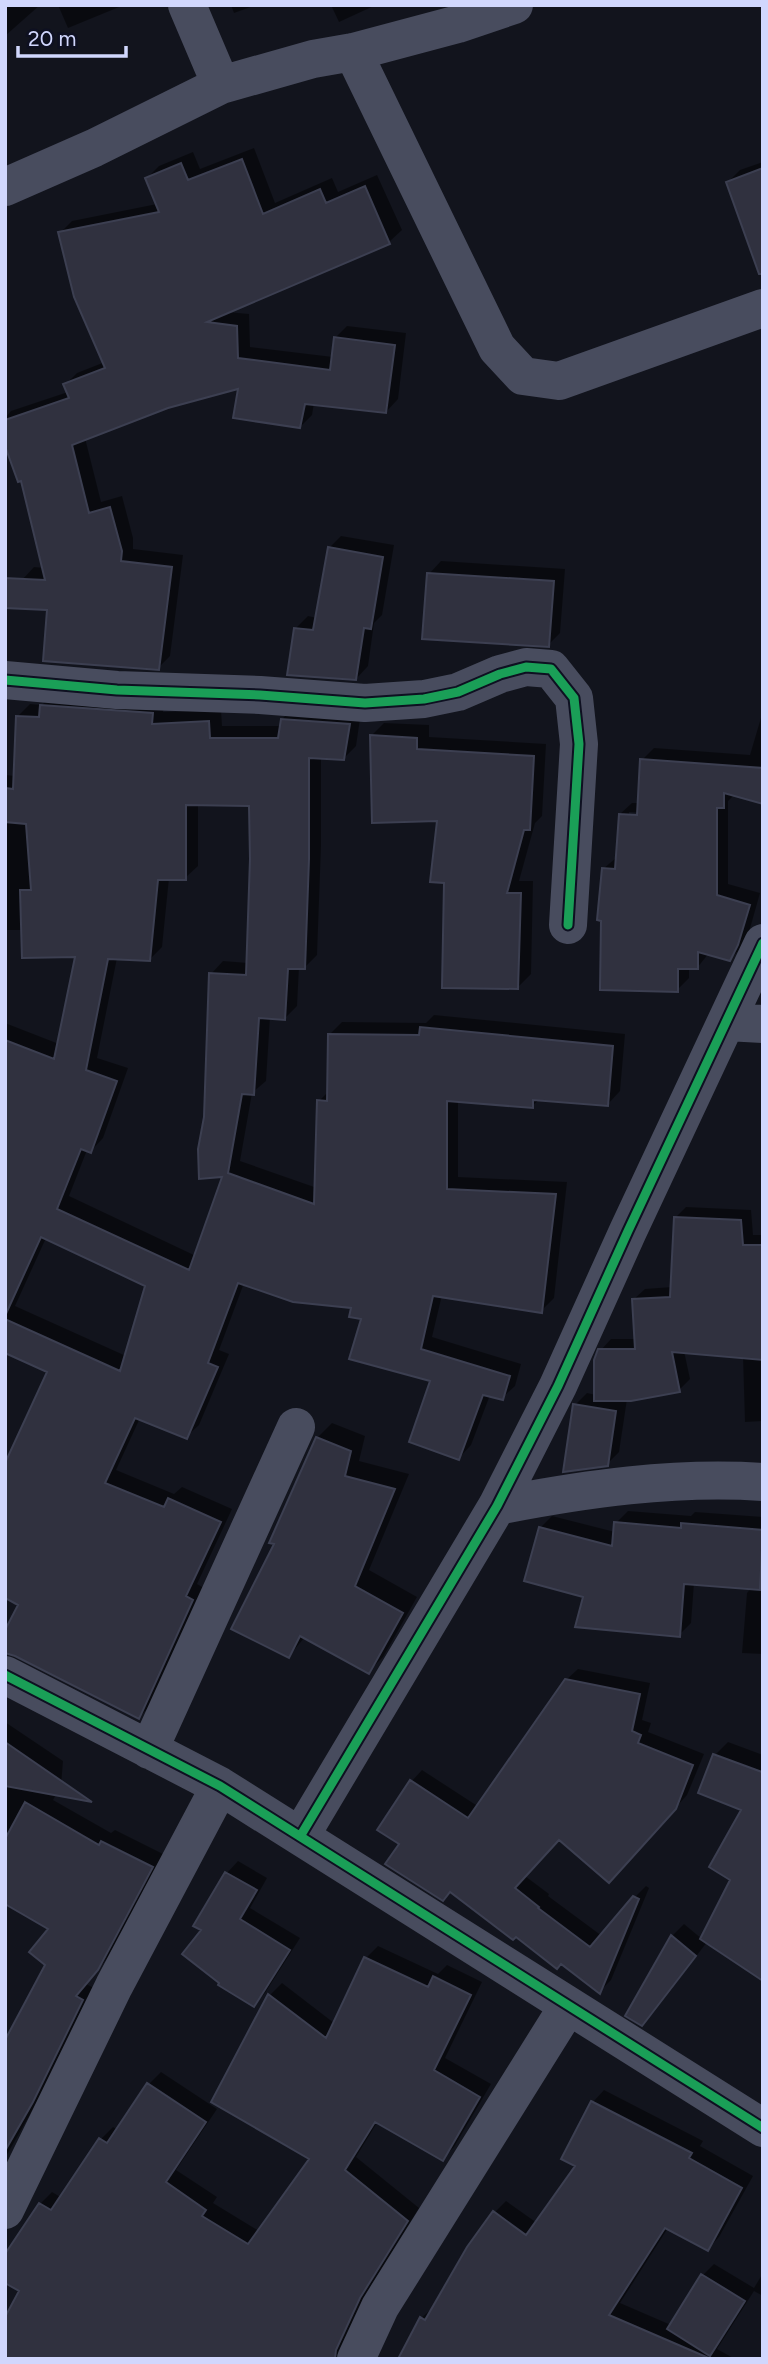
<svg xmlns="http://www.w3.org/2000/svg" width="768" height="2364" viewBox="0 0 768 2364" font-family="Figtree,sans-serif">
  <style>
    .shadow { fill: #0007; fill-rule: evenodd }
    .building { fill: #30313f; stroke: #3c3f51; stroke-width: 2; fill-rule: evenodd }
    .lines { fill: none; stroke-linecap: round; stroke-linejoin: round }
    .minor { stroke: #484c5e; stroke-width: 38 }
    .cycleway-casing { stroke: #0e1021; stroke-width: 13 }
    .cycleway { stroke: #1a9f57; stroke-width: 9 }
  </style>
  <rect width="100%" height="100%" fill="#12141d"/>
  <path class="shadow" d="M 5,5 L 40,5 L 5,36 Z
    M 58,5 L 124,5 L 68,28 Z
    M 231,5 L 256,5 L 234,13 Z
    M 331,5 L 376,5 L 339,22 Z
    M 254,148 L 275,203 L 332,178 L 338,192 L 377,175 L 402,230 L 389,242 L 227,312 L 249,314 L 250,347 L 333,357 L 335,338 L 347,326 L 406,333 L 398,399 L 386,412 L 314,403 L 312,415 L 300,427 L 241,387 L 167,406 L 85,438 L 101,502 L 122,496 L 133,538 L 133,549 L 183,555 L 170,656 L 158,668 L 49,609 L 22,580 L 34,567 L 44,568 L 22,479 L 5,440 L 5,418 L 11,411 L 68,392 L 65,385 L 77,373 L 105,362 L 60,233 L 72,221 L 157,204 L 147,178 L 159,166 L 193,152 L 200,169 Z
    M 763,162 L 763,275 L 761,275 L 728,182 L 740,170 Z
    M 341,536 L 394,545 L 382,615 L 374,623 L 368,666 L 356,679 L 296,628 L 308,616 L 317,618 L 329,548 Z
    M 441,561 L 565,569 L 560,633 L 548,645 L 429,574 Z
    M 54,693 L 165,701 L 163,712 L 221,710 L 222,726 L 281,726 L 282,719 L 295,707 L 361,712 L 356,746 L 344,758 L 321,757 L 321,846 L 317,955 L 305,967 L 299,967 L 297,1006 L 285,1018 L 270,1017 L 266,1081 L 252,1093 L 240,1161 L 317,1188 L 319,1101 L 329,1091 L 329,1035 L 342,1022 L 426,1023 L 434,1015 L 625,1034 L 620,1091 L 608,1104 L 540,1099 L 532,1106 L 458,1100 L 458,1177 L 567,1182 L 554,1298 L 541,1311 L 442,1295 L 432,1337 L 521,1364 L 515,1386 L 502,1398 L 490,1395 L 471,1445 L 459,1458 L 432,1379 L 363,1318 L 354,1306 L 244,1283 L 219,1350 L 229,1354 L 199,1425 L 186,1437 L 140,1418 L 116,1470 L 174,1494 L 182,1487 L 232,1509 L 197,1584 L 204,1588 L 151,1705 L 139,1717 L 21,1605 L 50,1372 L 5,1351 L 5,1023 L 59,1044 L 77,955 L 23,930 L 5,930 L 5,775 L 15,776 L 17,717 L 30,704 L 42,705 ZM 198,804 L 251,805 L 252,859 L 248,963 L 223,961 L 211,974 L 206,1117 L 224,1175 L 196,1256 L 69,1196 L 87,1150 L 91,1151 L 103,1138 L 128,1068 L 97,1058 L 117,958 L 150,959 L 162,947 L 169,878 L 185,878 L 198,866 ZM 46,1238 L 147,1285 L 126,1356 L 15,1306 Z
    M 763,711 L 763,802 L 735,794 L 728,801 L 728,884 L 760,893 L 749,932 L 742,947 L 730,959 L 709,953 L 697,968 L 689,968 L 689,978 L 677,990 L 603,869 L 617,857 L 620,814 L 632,803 L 639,803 L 642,760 L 654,748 L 750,755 ZM 629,812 L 646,813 L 646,817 L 629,816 Z
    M 384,723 L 429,725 L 429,737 L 546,744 L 542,816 L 535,823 L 519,881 L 533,881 L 531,974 L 518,987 L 446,881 L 439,819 L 371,736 Z
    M 686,1207 L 751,1210 L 753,1235 L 763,1235 L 763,1421 L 745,1422 L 743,1356 L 684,1351 L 690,1379 L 679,1390 L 627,1399 L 619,1452 L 607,1464 L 575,1405 L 587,1393 L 596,1395 L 600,1351 L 611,1339 L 636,1339 L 634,1299 L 645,1289 L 672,1287 L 675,1218 Z
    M 332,1423 L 365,1436 L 359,1461 L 409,1474 L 369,1570 L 417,1597 L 383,1657 L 368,1672 L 305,1637 L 289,1656 L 276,1544 L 317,1438 Z
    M 628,1511 L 691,1516 L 695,1512 L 763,1517 L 763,1654 L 742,1653 L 747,1593 L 752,1587 L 694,1583 L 691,1623 L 679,1635 L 585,1596 L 540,1528 L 552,1516 L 615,1532 L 616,1523 Z
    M 578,1669 L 650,1683 L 642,1720 L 651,1723 L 648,1732 L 704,1754 L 687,1795 L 620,1869 L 560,1838 L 525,1876 L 549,1894 L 548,1896 L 602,1936 L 635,1897 L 646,1886 L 649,1888 L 611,1980 L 600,1991 L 401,1843 L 411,1782 L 422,1770 L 479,1807 L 566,1680 Z
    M 5,1722 L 63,1761 L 61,1786 L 53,1800 L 111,1833 L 115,1830 L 163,1854 L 109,1956 L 86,1984 L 94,1988 L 45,2088 L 5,2158 L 5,2043 L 47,1964 L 51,1928 L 5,1902 Z
    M 728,1742 L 763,1755 L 763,1978 L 707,1942 L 654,2012 L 642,2024 L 628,2015 L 672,1936 L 684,1924 L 702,1939 L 733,1879 L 744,1809 L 715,1755 Z
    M 238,1861 L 267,1878 L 250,1908 L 300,1938 L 265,1993 L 254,2005 L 203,1930 L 196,1925 L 227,1873 Z
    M 378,1946 L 438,1974 L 447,1965 L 482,1982 L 445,2058 L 491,2084 L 454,2147 L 442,2159 L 378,2121 L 356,2157 L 419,2208 L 372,2284 L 338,2359 L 5,2359 L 40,2204 L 52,2192 L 62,2198 L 101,2139 L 113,2127 L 118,2130 L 149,2084 L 161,2072 L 217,2109 L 176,2170 L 217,2197 L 213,2203 L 259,2231 L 311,2158 L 214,2101 L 270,1995 L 282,1983 L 334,2023 L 366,1958 Z
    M 604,2090 L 703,2141 L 700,2146 L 753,2176 L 719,2237 L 708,2249 L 668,2228 L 620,2303 L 671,2325 L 703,2275 L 714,2264 L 754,2288 L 763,2273 L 763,2296 L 754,2291 L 717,2349 L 735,2359 L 400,2359 L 421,2318 L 434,2307 L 495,2212 L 506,2201 L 537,2223 L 577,2166 L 593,2102 Z"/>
  <path class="building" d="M 242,159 L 263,214 L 320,189 L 326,203 L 365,186 L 390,244 L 207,322 L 237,326 L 238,358 L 330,370 L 334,337 L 395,345 L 386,413 L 305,404 L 300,428 L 233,418 L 238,389 L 168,408 L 72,445 L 89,513 L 110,507 L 122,551 L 121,561 L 172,567 L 159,670 L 43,661 L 47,610 L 5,608 L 5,578 L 45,580 L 21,481 L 18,482 L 5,446 L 5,420 L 69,398 L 63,384 L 105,368 L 74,297 L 58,232 L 159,212 L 145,178 L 181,163 L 188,180 Z
    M 763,168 L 763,274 L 759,274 L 726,182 Z
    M 328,547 L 383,557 L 371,629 L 364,628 L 356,680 L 287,675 L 294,628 L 313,630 Z
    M 427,573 L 554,581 L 549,647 L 422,639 Z
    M 40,705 L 153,713 L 152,724 L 209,721 L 210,738 L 278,738 L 281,719 L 350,724 L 344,760 L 309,758 L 309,859 L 305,969 L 288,969 L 285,1020 L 259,1018 L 254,1095 L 242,1094 L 228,1173 L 314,1204 L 317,1100 L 327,1101 L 328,1034 L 419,1035 L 420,1027 L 613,1046 L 608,1106 L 533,1100 L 533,1108 L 447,1101 L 447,1189 L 556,1194 L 542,1313 L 433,1296 L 421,1349 L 510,1376 L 503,1400 L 483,1395 L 459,1460 L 409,1442 L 430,1381 L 349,1359 L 361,1319 L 349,1317 L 351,1308 L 293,1302 L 238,1283 L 208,1363 L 218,1367 L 187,1439 L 135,1418 L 105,1483 L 164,1507 L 168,1498 L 221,1522 L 186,1596 L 193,1600 L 139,1719 L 15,1656 L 5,1653 L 5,1630 L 18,1605 L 5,1598 L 5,1463 L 47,1372 L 5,1353 L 5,1319 L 120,1371 L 145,1286 L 41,1237 L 5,1316 L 5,1040 L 54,1059 L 75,957 L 22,958 L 20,890 L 31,890 L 26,824 L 5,822 L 5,788 L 13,789 L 16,716 L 39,717 ZM 186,805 L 249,806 L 250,859 L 246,975 L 209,973 L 204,1117 L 198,1149 L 199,1179 L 222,1177 L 189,1270 L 57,1209 L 81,1149 L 91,1153 L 117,1081 L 86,1070 L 108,959 L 150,961 L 158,880 L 186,880 Z
    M 370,735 L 417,738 L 417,749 L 534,756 L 530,830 L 524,830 L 507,893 L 521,893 L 518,989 L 442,988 L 444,883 L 430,882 L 437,821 L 372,823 Z
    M 640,759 L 763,768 L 763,804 L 724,793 L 724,808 L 717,808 L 717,895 L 750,905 L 738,945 L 730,961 L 698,952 L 698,969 L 678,969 L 678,992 L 600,990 L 601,921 L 597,920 L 602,868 L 615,869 L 619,814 L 637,815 Z
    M 674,1217 L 741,1220 L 743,1245 L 763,1245 L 763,1360 L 672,1352 L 680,1392 L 631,1401 L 594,1401 L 594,1360 L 598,1349 L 635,1349 L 632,1299 L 670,1297 Z
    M 573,1404 L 616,1411 L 608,1466 L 563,1472 Z
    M 316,1437 L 351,1451 L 345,1476 L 395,1489 L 355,1586 L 403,1613 L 369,1674 L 300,1636 L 289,1658 L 231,1629 L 274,1544 L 269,1543 Z
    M 614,1522 L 681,1528 L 681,1523 L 763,1530 L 760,1590 L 684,1584 L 680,1637 L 575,1627 L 583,1597 L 524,1581 L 539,1527 L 612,1546 Z
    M 565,1679 L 640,1694 L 632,1731 L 641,1735 L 638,1743 L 693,1765 L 676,1809 L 609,1883 L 559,1840 L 515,1888 L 539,1907 L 538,1908 L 590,1947 L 633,1896 L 639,1899 L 600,1994 L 561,1964 L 557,1969 L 516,1937 L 513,1940 L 450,1892 L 443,1901 L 385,1864 L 399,1844 L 377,1830 L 410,1780 L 468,1818 Z
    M 5,1742 L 92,1802 L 5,1786 Z
    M 713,1754 L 762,1772 L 763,1771 L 763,1981 L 700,1939 L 730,1880 L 709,1867 L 741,1810 L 698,1793 Z
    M 25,1802 L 99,1845 L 101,1841 L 153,1867 L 98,1970 L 76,1996 L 83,2000 L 33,2102 L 5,2151 L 5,2040 L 45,1965 L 29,1952 L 48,1929 L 5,1904 L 5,1839 Z
    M 225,1872 L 257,1890 L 240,1919 L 290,1950 L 254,2007 L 218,1985 L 219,1983 L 182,1954 L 201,1930 L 193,1926 Z
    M 671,1935 L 696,1956 L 642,2026 L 625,2016 Z
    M 364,1957 L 428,1987 L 433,1976 L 471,1995 L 434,2070 L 480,2097 L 443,2161 L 375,2122 L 345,2170 L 408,2221 L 360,2298 L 336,2350 L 335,2359 L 5,2359 L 5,2317 L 19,2291 L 5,2283 L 5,2254 L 39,2203 L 51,2210 L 99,2138 L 107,2143 L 147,2083 L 206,2122 L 166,2182 L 206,2210 L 202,2216 L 248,2244 L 309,2159 L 211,2102 L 268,1994 L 326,2038 Z
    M 591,2101 L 692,2153 L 689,2158 L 742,2188 L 708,2251 L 665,2228 L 609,2315 L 711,2359 L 398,2359 L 420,2317 L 425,2320 L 467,2247 L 493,2211 L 526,2235 L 575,2166 L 561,2159 Z
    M 701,2274 L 745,2301 L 710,2356 L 667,2329 Z"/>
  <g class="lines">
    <path class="minor" d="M 187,5 L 221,85
      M 353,52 L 497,348 L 523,376 L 559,381 L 763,308
      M 5,187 L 94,148 L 221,85 L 313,59 L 353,52 L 458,24 L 514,5
      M 5,680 L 117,690 L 260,695 L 365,703 L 424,699 L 458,692 L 500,674 L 526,667 L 551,669 L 574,698 L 579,744 L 568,925
      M 727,1022 L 763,1024
      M 497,1506 C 584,1489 674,1476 763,1482
      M 5,1675 L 220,1786 L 763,2128
      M 149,1750 L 296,1427
      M 301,1835 L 497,1506 L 558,1386 L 628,1231 L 763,943
      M 5,2210 L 114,1986 L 220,1786
      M 356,2359 L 380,2307 L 568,2006"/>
    <g class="cycleway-casing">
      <path id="cycleway" d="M 5,680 L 117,690 L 260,695 L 365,703 L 424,699 L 458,692 L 500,674 L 526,667 L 551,669 L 574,698 L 579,744 L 568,925
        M 5,1675 L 220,1786 L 763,2128
        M 301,1835 L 497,1506 L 558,1386 L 628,1231 L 763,943"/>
    </g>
    <use href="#cycleway" class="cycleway"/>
  </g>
  <rect width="768" height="2364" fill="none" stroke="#d1d7fd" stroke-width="14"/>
  <path d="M18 46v10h108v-10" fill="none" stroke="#d1d7fd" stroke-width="3.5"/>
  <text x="28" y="46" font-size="21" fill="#d1d7fd" stroke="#0e1021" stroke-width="5" paint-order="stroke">20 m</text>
</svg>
